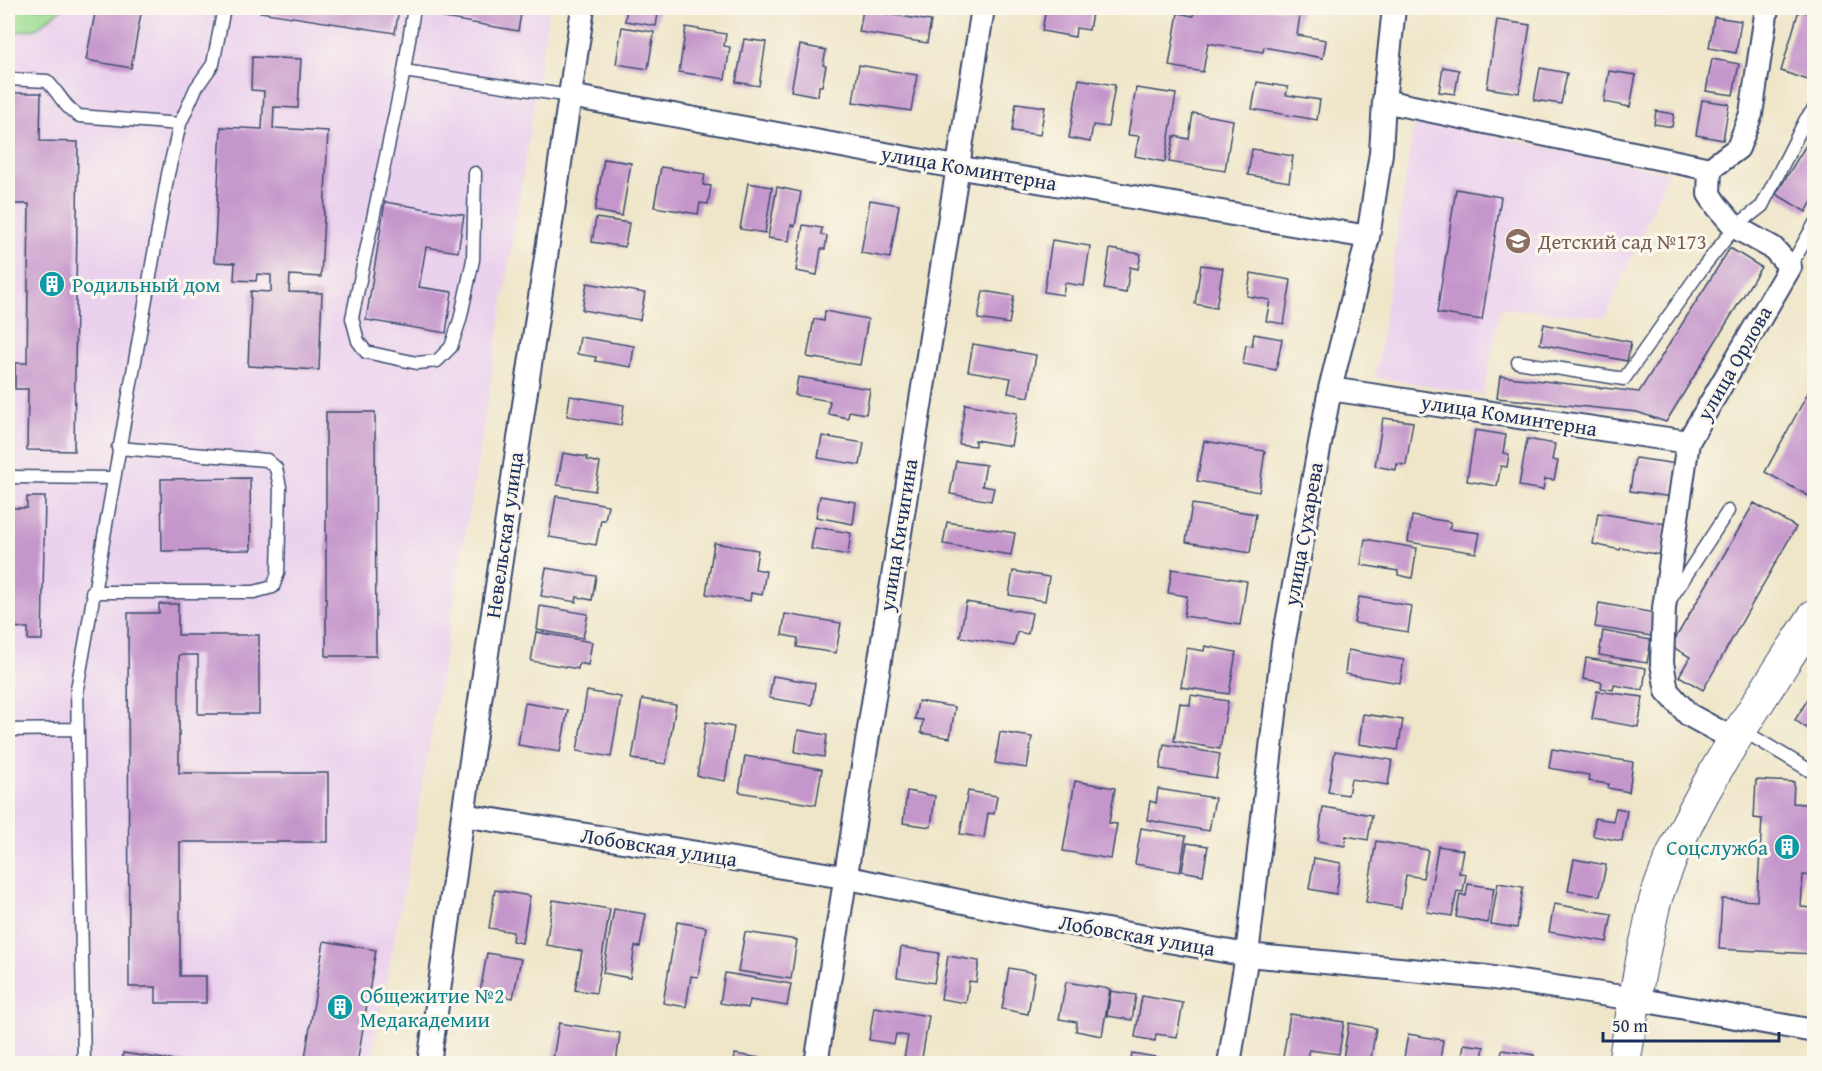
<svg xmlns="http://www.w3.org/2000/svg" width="1822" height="1071" viewBox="0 0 1822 1071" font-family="'Gentium Book Plus',serif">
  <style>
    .built { fill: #ead1ed }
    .green { fill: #9fdd91; stroke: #5d8678; stroke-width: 1.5 }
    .building { fill: #c596cb }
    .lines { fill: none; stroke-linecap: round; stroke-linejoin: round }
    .service-casing { stroke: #3b4a6e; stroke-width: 15 }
    .minor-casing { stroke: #3b4a6e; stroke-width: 26 }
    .secondary-casing { stroke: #3b4a6e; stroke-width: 34 }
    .service { stroke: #fff; stroke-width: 12 }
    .minor { stroke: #fff; stroke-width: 22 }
    .secondary { stroke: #fff; stroke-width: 32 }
    .labels { text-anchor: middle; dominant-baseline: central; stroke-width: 6; stroke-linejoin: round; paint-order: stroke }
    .street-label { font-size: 21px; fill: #1b2f5e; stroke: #fbf7ec }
    .education-label { font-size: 21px; fill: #785e54; stroke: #fbf7ec; text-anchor: start }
    .culture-label { font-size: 21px; fill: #0d838f; stroke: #fbf7ec; text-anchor: start }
  </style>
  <rect width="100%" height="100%" fill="#fbf7ec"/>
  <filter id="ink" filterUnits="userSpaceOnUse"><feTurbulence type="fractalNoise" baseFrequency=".0167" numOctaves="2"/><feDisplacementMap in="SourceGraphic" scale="12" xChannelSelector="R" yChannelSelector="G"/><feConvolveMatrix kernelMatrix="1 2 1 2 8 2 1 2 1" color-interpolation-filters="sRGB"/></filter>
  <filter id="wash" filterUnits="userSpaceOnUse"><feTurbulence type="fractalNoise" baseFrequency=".008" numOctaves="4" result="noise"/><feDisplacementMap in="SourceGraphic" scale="24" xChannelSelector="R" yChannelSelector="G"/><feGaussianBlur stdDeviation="1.35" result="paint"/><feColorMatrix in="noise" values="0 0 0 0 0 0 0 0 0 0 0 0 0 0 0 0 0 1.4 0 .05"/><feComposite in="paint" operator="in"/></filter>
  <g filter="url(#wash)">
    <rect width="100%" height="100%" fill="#efe6c9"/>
    <path class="built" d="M 8,8 L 549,8 L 484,425 L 409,863 L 371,1063 L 8,1063 Z
      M 1415,119 L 1668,173 L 1606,317 L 1501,308 L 1483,395 L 1375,377 Z"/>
    <path class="green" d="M 8,8 L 62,8 L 36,29 L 8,33 Z"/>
    <g id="blocks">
      <path class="building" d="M 96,8 L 142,8 L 131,68 L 86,60 Z
        M 261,8 L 399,8 L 395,33 L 260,12 Z
        M 446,8 L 522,8 L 518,31 L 444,18 Z
        M 627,8 L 659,8 L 656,26 L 625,21 Z
        M 780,8 L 810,8 L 809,14 Z
        M 1046,8 L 1093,8 L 1089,30 L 1076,28 L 1075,37 L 1042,31 Z
        M 1195,8 L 1301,9 L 1297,35 L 1326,40 L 1323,58 L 1264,47 L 1263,52 L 1208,43 L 1203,72 L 1169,66 L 1178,13 L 1193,16 Z
        M 863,10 L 931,21 L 927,43 L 859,32 Z
        M 1799,10 L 1814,15 L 1814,82 L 1781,71 Z
        M 1714,17 L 1741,21 L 1736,53 L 1709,48 Z
        M 1497,20 L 1530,25 L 1519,93 L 1487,88 Z
        M 622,27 L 654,32 L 648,69 L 616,64 Z
        M 686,27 L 726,34 L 724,46 L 730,47 L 725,79 L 679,72 Z
        M 744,39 L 766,42 L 759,86 L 736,82 Z
        M 800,45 L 826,50 L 823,65 L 826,66 L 822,86 L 819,86 L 818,96 L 791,91 Z
        M 252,57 L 301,59 L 298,108 L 274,107 L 273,128 L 328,131 L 321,277 L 290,275 L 289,292 L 322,293 L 319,370 L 248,366 L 251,291 L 271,292 L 271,275 L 257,274 L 256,281 L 234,280 L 235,263 L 214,262 L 221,127 L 262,129 L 264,91 L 251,90 Z
        M 1712,59 L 1739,64 L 1733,95 L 1706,91 Z
        M 859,65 L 917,75 L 911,111 L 853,102 Z
        M 1443,67 L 1459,70 L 1455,94 L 1439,92 Z
        M 1540,68 L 1567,73 L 1561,104 L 1534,100 Z
        M 1609,71 L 1636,75 L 1630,107 L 1604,102 Z
        M 1079,79 L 1115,85 L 1108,127 L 1093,125 L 1090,142 L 1069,138 Z
        M 1257,82 L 1288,87 L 1286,95 L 1320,100 L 1317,120 L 1252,109 Z
        M 1136,88 L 1176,94 L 1165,162 L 1135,156 L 1139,136 L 1128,135 Z
        M 8,93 L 41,93 L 40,141 L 78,142 L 74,451 L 27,450 L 28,389 L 15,389 L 15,363 L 27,363 L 29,204 L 8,204 Z
        M 1702,100 L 1729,104 L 1723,140 L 1696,135 Z
        M 1016,103 L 1045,107 L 1040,135 L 1012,131 Z
        M 1656,111 L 1674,114 L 1672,127 L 1654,124 Z
        M 1193,113 L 1233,120 L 1225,171 L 1169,162 L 1174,136 L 1189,139 Z
        M 1814,132 L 1814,198 L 1806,212 L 1776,194 Z
        M 1252,149 L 1293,156 L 1289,182 L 1248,175 Z
        M 604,159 L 631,163 L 622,216 L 595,211 Z
        M 661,167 L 705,174 L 703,185 L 711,186 L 708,204 L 700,203 L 698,214 L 654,207 Z
        M 748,183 L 772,187 L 765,233 L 740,229 Z
        M 777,187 L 801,192 L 795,226 L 791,225 L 789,241 L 768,238 Z
        M 1456,189 L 1501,197 L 1482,320 L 1437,313 Z
        M 870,200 L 899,205 L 890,258 L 861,253 Z
        M 385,202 L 464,215 L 458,252 L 426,247 L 419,287 L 452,292 L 446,333 L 366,320 Z
        M 596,218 L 629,223 L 625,247 L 592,242 Z
        M 803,225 L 822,228 L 821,234 L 827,236 L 825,249 L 821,249 L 817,275 L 796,271 Z
        M 1052,240 L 1090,246 L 1084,286 L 1065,283 L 1063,295 L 1044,292 Z
        M 1730,248 L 1761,267 L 1666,422 L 1637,412 L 1497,398 L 1500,376 L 1639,392 Z
        M 1110,249 L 1141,254 L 1138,269 L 1130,267 L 1126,293 L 1104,289 Z
        M 1201,265 L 1223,268 L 1216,308 L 1195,304 Z
        M 1251,273 L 1291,280 L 1284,324 L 1266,321 L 1270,300 L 1247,296 Z
        M 587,283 L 645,293 L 640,320 L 582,310 Z
        M 983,291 L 1014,296 L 1009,324 L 978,319 Z
        M 825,311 L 868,319 L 860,365 L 807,357 L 814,319 L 824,321 Z
        M 1544,324 L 1631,342 L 1627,361 L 1540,344 Z
        M 1254,334 L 1282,339 L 1276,370 L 1243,364 L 1246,345 L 1252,346 Z
        M 580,337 L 634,346 L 631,367 L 595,361 L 596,357 L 577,354 Z
        M 973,344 L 1036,355 L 1029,397 L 1008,393 L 1011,378 L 968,371 Z
        M 798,377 L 870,389 L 866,414 L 849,411 L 848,418 L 828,414 L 830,401 L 795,395 Z
        M 1814,382 L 1814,499 L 1765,472 Z
        M 570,396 L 624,405 L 621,425 L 567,416 Z
        M 965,404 L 1017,413 L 1011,446 L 975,440 L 975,446 L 959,444 Z
        M 326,412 L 375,412 L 376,656 L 326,656 Z
        M 1383,418 L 1413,422 L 1406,465 L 1397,464 L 1396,470 L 1375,466 Z
        M 1475,430 L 1506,435 L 1503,453 L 1509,454 L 1507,467 L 1501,466 L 1497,486 L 1467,481 Z
        M 822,436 L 864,443 L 860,465 L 818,458 Z
        M 1527,439 L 1555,444 L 1552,460 L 1558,461 L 1554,480 L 1545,479 L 1543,490 L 1519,486 Z
        M 1204,441 L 1265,451 L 1259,492 L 1197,481 Z
        M 563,453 L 587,457 L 587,460 L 600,463 L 595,491 L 557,485 Z
        M 1635,458 L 1677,464 L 1672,497 L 1630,491 Z
        M 956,461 L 986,465 L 982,486 L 994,488 L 991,501 L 950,494 Z
        M 250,478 L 251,550 L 162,551 L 161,479 Z
        M 556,496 L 608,505 L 605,520 L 601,520 L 596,545 L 549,537 Z
        M 820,496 L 856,502 L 853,524 L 816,517 Z
        M 27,497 L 45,497 L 42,640 L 28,640 L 28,628 L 8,627 L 8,508 L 27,508 Z
        M 1754,503 L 1796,527 L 1703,690 L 1679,676 L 1690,657 L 1671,646 Z
        M 1192,504 L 1256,514 L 1250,553 L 1186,542 Z
        M 1598,513 L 1666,524 L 1661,555 L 1621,548 L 1620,550 L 1593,544 Z
        M 1412,516 L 1451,522 L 1449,529 L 1480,533 L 1476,553 L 1408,542 Z
        M 947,522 L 1015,533 L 1011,555 L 943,544 Z
        M 815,527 L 851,533 L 848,555 L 811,549 Z
        M 1365,539 L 1417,548 L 1412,578 L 1398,575 L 1398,571 L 1361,565 Z
        M 714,543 L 758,550 L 755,569 L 766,571 L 762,595 L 751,593 L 750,601 L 706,594 Z
        M 546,568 L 596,576 L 592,600 L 577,597 L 576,602 L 541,596 Z
        M 1172,569 L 1247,581 L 1240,625 L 1184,616 L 1187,596 L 1168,593 Z
        M 1013,571 L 1049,577 L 1045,601 L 1009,595 Z
        M 1359,597 L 1412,606 L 1408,632 L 1354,623 Z
        M 966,602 L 1032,613 L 1028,634 L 1017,632 L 1014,646 L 960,637 Z
        M 1599,603 L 1655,613 L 1651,636 L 1595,627 Z
        M 159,604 L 178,604 L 178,635 L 259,635 L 259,714 L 198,714 L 198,655 L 179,655 L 179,773 L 328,773 L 328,842 L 180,842 L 180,976 L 206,976 L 206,1003 L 156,1003 L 156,987 L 129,987 L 128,613 L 159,613 Z
        M 540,606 L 588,614 L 583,638 L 537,630 Z
        M 785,614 L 841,623 L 836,653 L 797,647 L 798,638 L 782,635 Z
        M 1603,631 L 1651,640 L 1647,663 L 1599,655 Z
        M 536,632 L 592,642 L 588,665 L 579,663 L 578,669 L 531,661 Z
        M 1205,646 L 1236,652 L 1229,694 L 1181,687 L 1187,648 L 1204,651 Z
        M 1348,650 L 1404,660 L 1400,683 L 1345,674 Z
        M 1586,658 L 1646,668 L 1643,690 L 1614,685 L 1613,690 L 1601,688 L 1602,682 L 1583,679 Z
        M 773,676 L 815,683 L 812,705 L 769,698 Z
        M 1814,689 L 1814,733 L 1795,720 Z
        M 587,691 L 621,697 L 611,757 L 577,751 Z
        M 1597,691 L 1643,697 L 1638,727 L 1592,719 Z
        M 1191,695 L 1228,701 L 1220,749 L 1174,741 L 1180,703 L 1190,705 Z
        M 642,699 L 676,705 L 666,764 L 632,759 Z
        M 918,701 L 955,707 L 950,738 L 921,733 L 923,720 L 915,719 Z
        M 525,703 L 568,710 L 560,752 L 518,745 Z
        M 1363,714 L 1403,720 L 1398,750 L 1359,744 Z
        M 706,722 L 734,727 L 725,781 L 697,776 Z
        M 798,730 L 827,735 L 824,757 L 795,752 Z
        M 1000,732 L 1032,737 L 1027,768 L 995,763 Z
        M 1164,744 L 1220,754 L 1216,778 L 1160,769 Z
        M 1552,749 L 1633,762 L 1629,792 L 1608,788 L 1609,784 L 1588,781 L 1589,775 L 1549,768 Z
        M 1335,751 L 1392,760 L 1388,785 L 1351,779 L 1348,795 L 1328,792 Z
        M 745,756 L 822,769 L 816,805 L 739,792 Z
        M 1756,780 L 1794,782 L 1793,803 L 1814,805 L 1814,876 L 1803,875 L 1801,907 L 1814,908 L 1814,954 L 1719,949 L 1722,899 L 1757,901 L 1762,819 L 1754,818 Z
        M 1075,781 L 1115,788 L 1109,823 L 1117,824 L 1111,859 L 1063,851 Z
        M 1158,789 L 1215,798 L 1209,831 L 1147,820 L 1150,801 L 1156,803 Z
        M 907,791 L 935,796 L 931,827 L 903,823 Z
        M 968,791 L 997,796 L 994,814 L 988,813 L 984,838 L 960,834 Z
        M 1323,807 L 1372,815 L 1368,840 L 1346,836 L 1345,846 L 1318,841 Z
        M 1616,808 L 1627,810 L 1622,841 L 1593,836 L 1595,818 L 1613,821 Z
        M 1141,828 L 1186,836 L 1180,872 L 1135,864 Z
        M 1376,841 L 1428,850 L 1423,878 L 1406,875 L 1401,908 L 1366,902 Z
        M 1187,843 L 1208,846 L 1203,875 L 1182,871 Z
        M 1438,846 L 1463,850 L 1459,873 L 1466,874 L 1463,892 L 1457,891 L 1452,916 L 1427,912 Z
        M 1314,858 L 1341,863 L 1336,894 L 1309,889 Z
        M 1574,859 L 1606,865 L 1600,896 L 1568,891 Z
        M 1498,883 L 1523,887 L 1517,928 L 1491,924 Z
        M 1468,884 L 1494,888 L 1488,923 L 1456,917 L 1460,894 L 1466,896 Z
        M 495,890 L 530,896 L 522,943 L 512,941 L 513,932 L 489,928 Z
        M 553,900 L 610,909 L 596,993 L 575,990 L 582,951 L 546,945 Z
        M 1554,904 L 1612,914 L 1607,942 L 1549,932 Z
        M 614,909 L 646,914 L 640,947 L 635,946 L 630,978 L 603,973 Z
        M 677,922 L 706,927 L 698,977 L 691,976 L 686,1007 L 663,1003 Z
        M 745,932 L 797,940 L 791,979 L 738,971 Z
        M 324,941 L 376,950 L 357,1064 L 304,1064 Z
        M 901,947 L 939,953 L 934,983 L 897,977 Z
        M 487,953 L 521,959 L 513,998 L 480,993 Z
        M 948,956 L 979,961 L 976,982 L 969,981 L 966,1003 L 941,999 Z
        M 1009,968 L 1035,973 L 1028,1014 L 1002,1009 Z
        M 725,973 L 791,984 L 787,1006 L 750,1000 L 748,1008 L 720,1003 Z
        M 1066,982 L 1110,989 L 1102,1036 L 1076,1031 L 1077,1022 L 1059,1019 Z
        M 1111,991 L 1136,995 L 1132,1020 L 1107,1016 Z
        M 1142,996 L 1183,1003 L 1177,1037 L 1156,1034 L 1155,1041 L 1135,1037 Z
        M 874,1007 L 929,1016 L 921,1064 L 903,1064 L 908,1036 L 896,1034 L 894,1044 L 869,1040 Z
        M 1290,1014 L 1344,1022 L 1339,1054 L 1309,1050 L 1307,1064 L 1282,1064 Z
        M 559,1023 L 620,1033 L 616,1064 L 550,1064 L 551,1059 L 553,1059 Z
        M 1349,1023 L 1376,1028 L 1370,1064 L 1342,1064 Z
        M 1408,1034 L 1443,1040 L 1440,1060 L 1429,1059 L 1428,1064 L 1403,1064 Z
        M 1464,1044 L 1484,1047 L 1481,1064 L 1461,1064 Z
        M 1502,1050 L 1534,1055 L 1533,1064 L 1500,1064 Z
        M 123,1053 L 184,1062 L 184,1064 L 122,1064 Z
        M 1132,1053 L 1173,1060 L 1173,1064 L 1130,1064 Z
        M 735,1054 L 779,1061 L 778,1064 L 734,1064 Z"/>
    </g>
  </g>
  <g filter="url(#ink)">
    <use href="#blocks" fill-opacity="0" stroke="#3b4a6e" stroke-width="1.5"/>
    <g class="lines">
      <g class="service-casing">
        <path id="service" d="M 414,8 L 404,71 L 352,318 L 358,341 L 366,352 L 417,363 L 437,361 L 451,347 L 460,320 L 473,260 L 475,173
          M 404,71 L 570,96
          M 8,79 L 47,81 C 60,94 63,106 79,116 L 180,124
          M 1790,267 L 1814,225
          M 1518,362 L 1624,379 L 1701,270 L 1735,227 L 1762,206 L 1806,119 L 1814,109
          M 8,477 L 113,478
          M 92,592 L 254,592 L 273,587 L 278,573 L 280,487 L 276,468 L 267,460 L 118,448
          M 1670,600 L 1728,511
          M 8,730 L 77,729
          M 1742,730 L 1814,773
          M 84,1064 L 77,689 L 168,174 L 180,124 L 196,88 L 213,64 L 224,8"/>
      </g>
      <g class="minor-casing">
        <path id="minor" d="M 570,96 L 956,167 L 1368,237
          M 1384,101 L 1710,169
          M 1710,169 L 1709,194 L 1717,206 L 1735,227 L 1773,248 L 1790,267 L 1688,442 L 1664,608 L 1662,663 L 1667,691 L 1689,715 L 1735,740
          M 1710,169 L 1738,148 L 1751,114 L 1767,8
          M 1330,389 L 1688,442
          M 463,815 L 844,877 L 1045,919 L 1247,955 L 1487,977 L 1635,999 L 1814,1031
          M 429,1064 L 463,815 L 583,8
          M 816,1064 L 983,8
          M 1229,1064 L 1247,955 L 1283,645 L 1330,389 L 1368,237 L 1381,153 L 1384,101 L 1394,8"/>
      </g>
      <g class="secondary-casing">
        <path id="secondary" d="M 1624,1064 C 1631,1022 1637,979 1647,938 C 1650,925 1652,911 1656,898 C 1688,801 1759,702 1814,616"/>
      </g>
      <use href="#service" class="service"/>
      <use href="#minor" class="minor"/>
      <use href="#secondary" class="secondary"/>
    </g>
  </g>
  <defs>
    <g id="school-disc" transform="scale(1.35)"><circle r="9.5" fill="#8d6e63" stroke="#fbf7ec"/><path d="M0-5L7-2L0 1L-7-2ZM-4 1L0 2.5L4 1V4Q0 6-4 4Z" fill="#fff"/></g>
    <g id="building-disc" transform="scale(1.35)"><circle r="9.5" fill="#0f9aa8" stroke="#fbf7ec"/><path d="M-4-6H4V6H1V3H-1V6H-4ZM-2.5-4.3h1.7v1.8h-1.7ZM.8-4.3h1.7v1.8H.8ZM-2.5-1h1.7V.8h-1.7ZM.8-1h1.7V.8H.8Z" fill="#fff"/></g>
  </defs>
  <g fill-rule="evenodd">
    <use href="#school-disc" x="1518" y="241"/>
    <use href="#building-disc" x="52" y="284"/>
    <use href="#building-disc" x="1787" y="847"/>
    <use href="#building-disc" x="340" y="1007"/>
  </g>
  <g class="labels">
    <g class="street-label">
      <text transform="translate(969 168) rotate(10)">улица Коминтерна</text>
      <text transform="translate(1734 363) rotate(-60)">улица Орлова</text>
      <text transform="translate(1509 415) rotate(9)">улица Коминтерна</text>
      <text transform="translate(1303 534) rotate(-80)">улица Сухарева</text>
      <text transform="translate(504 535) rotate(-82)">Невельская улица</text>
      <text transform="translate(898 535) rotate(-81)">улица Кичигина</text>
      <text transform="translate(659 847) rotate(9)">Лобовская улица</text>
      <text transform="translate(1137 935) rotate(10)">Лобовская улица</text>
    </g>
    <g class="education-label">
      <text x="1538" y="241">Детский сад №173</text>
    </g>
    <g class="culture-label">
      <text x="72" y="284">Родильный дом</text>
      <text x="1768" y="847" text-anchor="end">Соцслужба</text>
      <text x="360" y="995">Общежитие №2<tspan x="360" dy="24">Медакадемии</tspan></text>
    </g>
  </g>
  <rect width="1822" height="1071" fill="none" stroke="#fbf7ec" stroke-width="30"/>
  <path d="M1603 1032v9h176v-9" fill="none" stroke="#1b2f5e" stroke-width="3"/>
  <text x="1612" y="1032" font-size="18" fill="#1b2f5e" stroke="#fbf7ec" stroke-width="4.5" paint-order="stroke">50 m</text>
</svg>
